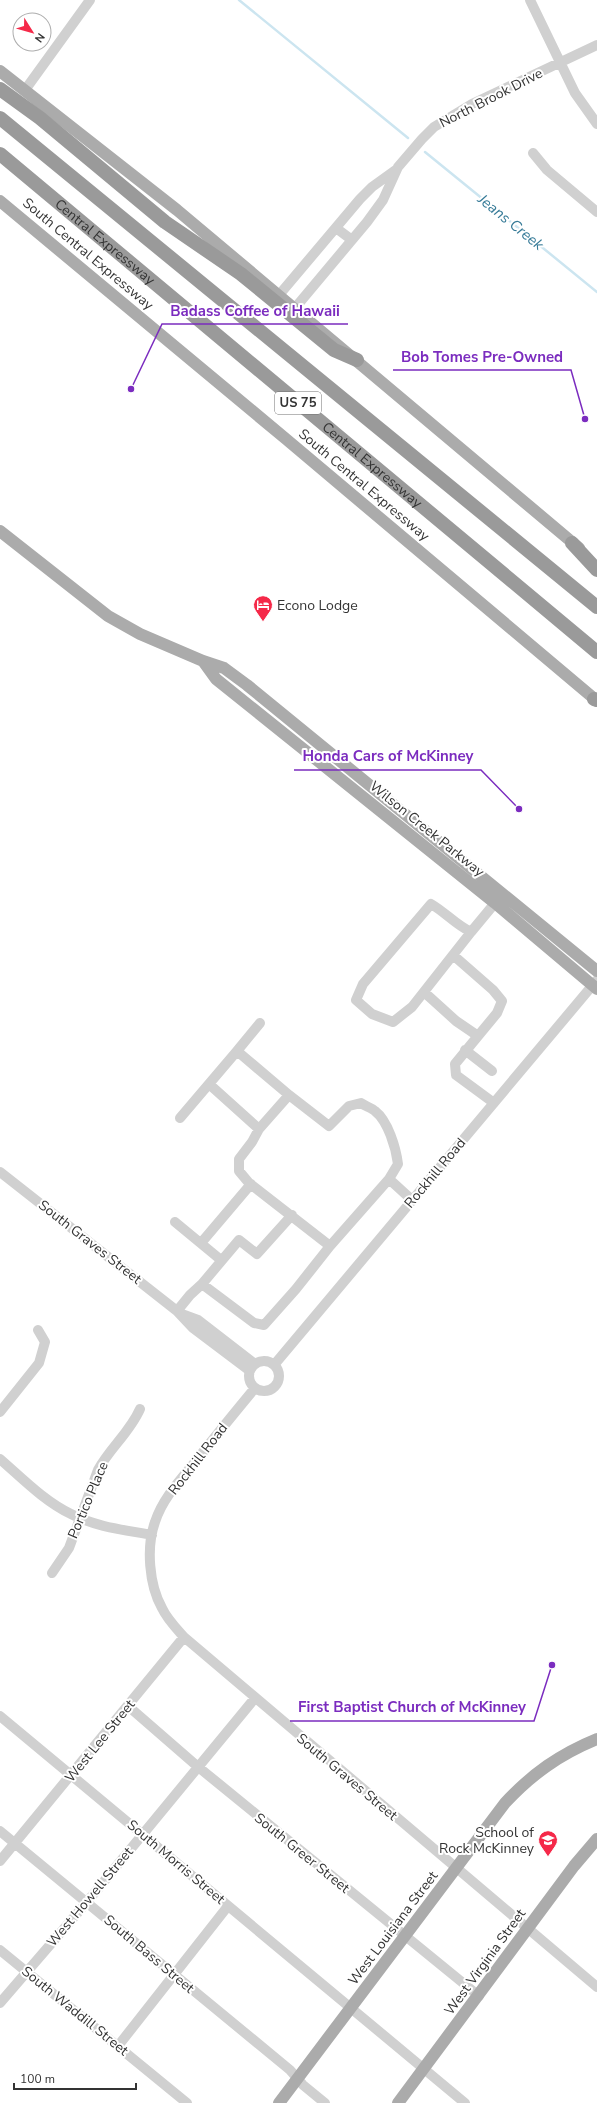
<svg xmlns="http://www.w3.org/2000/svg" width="597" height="2103" viewBox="0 0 597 2103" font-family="'Nunito Sans',sans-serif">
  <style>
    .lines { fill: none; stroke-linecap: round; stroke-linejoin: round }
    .stream { stroke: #cce5f0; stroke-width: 2.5 }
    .minor { stroke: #d0d0d0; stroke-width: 10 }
    .major { stroke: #ababab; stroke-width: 12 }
    .highway { stroke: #9a9a9a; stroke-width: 14 }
    .labels { text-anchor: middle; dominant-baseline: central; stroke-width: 4; stroke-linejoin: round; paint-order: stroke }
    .shield { fill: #fff; stroke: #707070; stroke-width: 1 }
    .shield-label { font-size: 13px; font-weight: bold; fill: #333 }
    .street-label { font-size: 14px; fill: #333; stroke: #fff }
    .poi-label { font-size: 14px; fill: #333; stroke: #fff; text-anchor: start }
    .water-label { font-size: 15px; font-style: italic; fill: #357a97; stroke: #fff }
    .leader { fill: none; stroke: #7b2cbf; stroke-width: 1.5 }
    .callout-dot { fill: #7b2cbf; stroke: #fff; stroke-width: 1.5 }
    .callout-label { font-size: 15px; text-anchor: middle; font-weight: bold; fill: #7b2cbf; stroke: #fff; stroke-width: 4; stroke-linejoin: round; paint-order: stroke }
  </style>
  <rect width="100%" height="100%" fill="#fff"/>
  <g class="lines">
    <path class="stream" d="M 239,0 L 408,138
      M 425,152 L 597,292"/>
    <path class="minor" d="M 530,0 L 575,93 L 597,124
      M 25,90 L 90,0
      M 533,153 L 547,170 L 597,212
      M 336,228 L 352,240
      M 279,295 L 360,199 L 372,187 L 397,169
      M 295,308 L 367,222 L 383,200 L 398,167 L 422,139 L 434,127 L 472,104 L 597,45
      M 471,932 L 412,1007 L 393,1022 L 372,1014 L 356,1000 L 363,984 L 431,904 C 445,912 456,925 471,932 L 495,903
      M 424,992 L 456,1021 L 478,1036 L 497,1013 L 502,1001 L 493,990 L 453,955
      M 260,1023 L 237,1051 L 289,1095
      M 478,1036 L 455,1064 L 456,1075 L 494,1103
      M 465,1050 L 492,1071
      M 209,1084 L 259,1129
      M 180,1118 L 237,1051
      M 0,1172 L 177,1311 L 193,1328 L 250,1371
      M 389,1179 L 330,1246 L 249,1183 L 239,1171 L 239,1159 L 252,1142 L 259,1129 L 289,1095 L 329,1126 L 349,1106 L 361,1103 C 365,1106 372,1108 375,1111 C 388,1121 396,1148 398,1164 L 389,1179 L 412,1200
      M 175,1222 L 221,1260
      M 201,1243 L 251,1184
      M 202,1284 L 239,1240 L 257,1254 L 292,1215
      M 177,1311 L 190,1295 L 202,1284 L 254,1323 L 264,1325 L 296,1289 L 330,1246
      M 179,1313 L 198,1320 L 255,1364
      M249 1376a15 15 0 1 1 30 0a15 15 0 1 1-30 0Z
      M 274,1365 L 597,980
      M 255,1388 C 236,1411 217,1434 199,1457 C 183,1477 163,1497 155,1522 C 146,1547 149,1585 162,1608 C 167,1619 176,1628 184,1637 L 597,1987
      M 0,1412 L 39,1363 L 45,1342 L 38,1330
      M 0,1459 C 22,1478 44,1501 71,1514 C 96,1527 125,1530 152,1535
      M 52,1573 L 69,1548 L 98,1470 C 110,1448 130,1432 140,1409
      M 128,1706 L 197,1766 L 479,1996
      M 0,1716 L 465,2103
      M 0,1831 L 290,2070 L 303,2085 L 325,2103
      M 0,1861 L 184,1637
      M 0,1950 L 187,2103
      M 0,2003 L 87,1902 L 255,1698
      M 118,2046 L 228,1906"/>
    <path class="major" d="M 0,71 L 177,210 L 579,548
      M 0,201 L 286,439 L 597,701
      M 0,531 L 108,616 L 140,634 L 203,661 L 224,668 L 247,685 L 597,971
      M 203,661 L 216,679 L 495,903 L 597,989
      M 279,2103 L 505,1803 C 532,1774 560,1754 597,1739
      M 398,2103 L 574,1866 L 597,1839"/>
    <g class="highway">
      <path d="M 0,89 L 40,118 L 165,222 L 241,274 L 334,350 L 357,360"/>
      <path d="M 0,118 L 597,607"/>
      <path id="s1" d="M 0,154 L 597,652"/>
      <path d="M 572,543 L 597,570"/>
      <path d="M 594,699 L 597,700"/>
    </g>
  </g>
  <defs>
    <g id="hotel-pin" transform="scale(1)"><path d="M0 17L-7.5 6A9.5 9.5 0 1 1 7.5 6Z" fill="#f52949" stroke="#fff"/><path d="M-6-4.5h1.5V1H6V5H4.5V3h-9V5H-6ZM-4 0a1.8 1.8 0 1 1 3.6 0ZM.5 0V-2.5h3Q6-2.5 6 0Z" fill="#fff"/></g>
    <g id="school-pin" transform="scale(1)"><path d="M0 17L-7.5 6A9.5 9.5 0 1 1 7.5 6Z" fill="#f52949" stroke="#fff"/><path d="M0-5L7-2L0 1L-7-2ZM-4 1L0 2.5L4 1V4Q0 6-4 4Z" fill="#fff"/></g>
  </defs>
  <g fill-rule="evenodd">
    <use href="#hotel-pin" x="263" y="605"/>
    <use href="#school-pin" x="548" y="1840"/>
  </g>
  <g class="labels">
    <rect class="shield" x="275" y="392" width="46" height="22" rx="3"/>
    <g class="shield-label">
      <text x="298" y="403">US 75</text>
    </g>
    <g class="street-label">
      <text transform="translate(491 98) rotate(-27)">North Brook Drive</text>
      <text stroke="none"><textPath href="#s1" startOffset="137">Central Expressway</textPath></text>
      <text transform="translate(88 254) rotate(40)">South Central Expressway</text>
      <text stroke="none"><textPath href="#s1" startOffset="485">Central Expressway</textPath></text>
      <text transform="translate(364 485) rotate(40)">South Central Expressway</text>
      <text transform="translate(427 829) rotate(39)">Wilson Creek Parkway</text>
      <text transform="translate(435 1173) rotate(-50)">Rockhill Road</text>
      <text transform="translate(90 1242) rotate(38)">South Graves Street</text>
      <text transform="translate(198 1459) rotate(-52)">Rockhill Road</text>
      <text transform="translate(88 1500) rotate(-67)">Portico Place</text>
      <text transform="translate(100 1741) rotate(-51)">West Lee Street</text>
      <text transform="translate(347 1777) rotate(40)">South Graves Street</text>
      <text transform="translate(302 1853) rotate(39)">South Greer Street</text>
      <text transform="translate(176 1862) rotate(40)">South Morris Street</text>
      <text transform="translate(90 1897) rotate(-50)">West Howell Street</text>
      <text transform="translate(393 1928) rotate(-53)">West Louisiana Street</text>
      <text transform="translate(149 1954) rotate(40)">South Bass Street</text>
      <text transform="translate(485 1962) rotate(-54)">West Virginia Street</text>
      <text transform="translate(75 2011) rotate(39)">South Waddill Street</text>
    </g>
    <g class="poi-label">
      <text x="277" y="605">Econo Lodge</text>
      <text x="534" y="1832" text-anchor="end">School of<tspan x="534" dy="16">Rock McKinney</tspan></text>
    </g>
    <g class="water-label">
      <text transform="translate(511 222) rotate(39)">Jeans Creek</text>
    </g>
  </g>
  <path class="leader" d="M131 389L162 324H348M585 419L571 370H393M519 809L481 770H294M552 1665L534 1721H290"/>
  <g class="callout-dot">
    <circle cx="131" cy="389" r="4"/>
    <circle cx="585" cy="419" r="4"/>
    <circle cx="519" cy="809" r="4"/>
    <circle cx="552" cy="1665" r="4"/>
  </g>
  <g class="callout-label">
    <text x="255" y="316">Badass Coffee of Hawaii</text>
    <text x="482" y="362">Bob Tomes Pre-Owned</text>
    <text x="388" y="761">Honda Cars of McKinney</text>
    <text x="412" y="1712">First Baptist Church of McKinney</text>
  </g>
  <g transform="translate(32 32) rotate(127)"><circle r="19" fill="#ffffff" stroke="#adadad"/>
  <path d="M0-3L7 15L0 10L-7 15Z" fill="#f52949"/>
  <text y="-6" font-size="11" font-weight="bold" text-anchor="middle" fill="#333333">N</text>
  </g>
  <path d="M14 2083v6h122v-6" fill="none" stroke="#333333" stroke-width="2"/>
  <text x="20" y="2083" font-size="12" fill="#333333" stroke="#ffffff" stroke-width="3" paint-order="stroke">100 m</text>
</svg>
